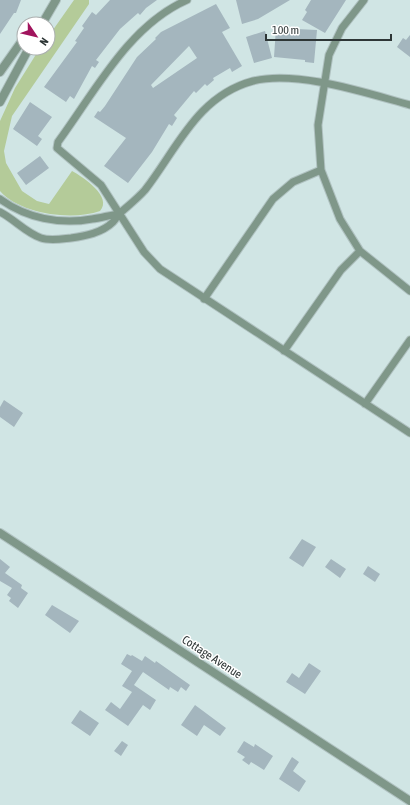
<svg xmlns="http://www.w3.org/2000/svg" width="410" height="805" viewBox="0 0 410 805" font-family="'Asap Condensed',sans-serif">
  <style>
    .green { fill: #b4cb99 }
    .building { fill: #a4b6be; fill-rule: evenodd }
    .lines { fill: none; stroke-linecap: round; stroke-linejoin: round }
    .minor-casing { stroke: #b0c2c1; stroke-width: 9 }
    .tertiary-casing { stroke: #b0c2c1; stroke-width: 10 }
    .minor { stroke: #7f9789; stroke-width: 7 }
    .tertiary { stroke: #7f9789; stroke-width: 8 }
    .labels { text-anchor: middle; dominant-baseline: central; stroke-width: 3; stroke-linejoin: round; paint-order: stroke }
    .street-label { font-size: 12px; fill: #2e3636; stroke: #fff }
  </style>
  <rect width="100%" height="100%" fill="#d0e5e4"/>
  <path class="green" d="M 74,0 L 89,0 L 89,4 L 12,116 L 4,151 L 6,163 L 22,191 L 37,201 L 49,204 L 72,171 C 83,177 113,197 100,211 C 72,221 20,214 0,191 L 0,121 L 15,88 L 40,48 L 48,48 L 48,37 Z"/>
  <path class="building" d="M 0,0 L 21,0 L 16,13 L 14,13 L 0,34 Z
    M 110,0 L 157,0 L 146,8 L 140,15 L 138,13 L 120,29 L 96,60 L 99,62 L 95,68 L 92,66 L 74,99 L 70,96 L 66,102 L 44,87 L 77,42 L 75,41 L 84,28 L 82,26 L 92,12 L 96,15 Z
    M 236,0 L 290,0 L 258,19 L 242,24 Z
    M 311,0 L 346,0 L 325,33 L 302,20 L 307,12 L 305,10 Z
    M 216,4 L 230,28 L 222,32 L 242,66 L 232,72 L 230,68 L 213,78 L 214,80 L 207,86 L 205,84 L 196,93 L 194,91 L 174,115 L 177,118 L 172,126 L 169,124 L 152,152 L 128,183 L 104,166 L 126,138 L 94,117 L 98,111 L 100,112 L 105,106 L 137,57 L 156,39 L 155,38 L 161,32 ZM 189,46 L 197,58 L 153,88 L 151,85 Z
    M 276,28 L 317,30 L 314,63 L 305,62 L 305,60 L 274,57 Z
    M 265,31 L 272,58 L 254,63 L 246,37 Z
    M 410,35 L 410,57 L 397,47 L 403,38 L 406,40 Z
    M 30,102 L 52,117 L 38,136 L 42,139 L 37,146 L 13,129 Z
    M 40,156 L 49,168 L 26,185 L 17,173 Z
    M 4,400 L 23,413 L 14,427 L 0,417 L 0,407 Z
    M 302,539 L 316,547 L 303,567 L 289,558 Z
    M 0,559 L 10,567 L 5,573 L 22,585 L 21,588 L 28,593 L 18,608 L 9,601 L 11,598 L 7,595 L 12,588 L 0,581 Z
    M 331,559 L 346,569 L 340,578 L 325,567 Z
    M 368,566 L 380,574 L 375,582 L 363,574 Z
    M 52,605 L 79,621 L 70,633 L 45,615 Z
    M 127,654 L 131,656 L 132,655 L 142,661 L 145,656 L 155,663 L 156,661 L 190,685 L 186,691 L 181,687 L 178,692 L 170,687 L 169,690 L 143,672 L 134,685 L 156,700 L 150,710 L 143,705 L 128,726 L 105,710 L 111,702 L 120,709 L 132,692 L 122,686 L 132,671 L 121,664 Z
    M 309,663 L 321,671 L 305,694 L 286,682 L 292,673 L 299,678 Z
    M 195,705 L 226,728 L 220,736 L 204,725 L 197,736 L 181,725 Z
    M 80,710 L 99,723 L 90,736 L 71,723 Z
    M 122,741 L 128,745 L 121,756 L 114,751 Z
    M 244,741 L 254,747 L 255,744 L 273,756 L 264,770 L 251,762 L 249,765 L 242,760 L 245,757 L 237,752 Z
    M 292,757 L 299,762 L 293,771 L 306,781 L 299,792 L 279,779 Z"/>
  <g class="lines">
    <g class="minor-casing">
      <path id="minor" d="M 187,0 C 128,26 95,92 58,142 L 57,148 L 101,185 L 144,252 L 160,269 L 410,433
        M 364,0 L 342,28 L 329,55 L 318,125 L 321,170 L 340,219 L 360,251 L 410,291
        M 0,199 C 26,218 60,225 92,219 C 101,218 110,215 119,214
        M 0,212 C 14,219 26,233 41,238 C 50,241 61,239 71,238 C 85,236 102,233 113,222 C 116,219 118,215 120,213 C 129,205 137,199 145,190 C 177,149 197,96 253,81 C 297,70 366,93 410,105
        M 204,299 L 273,199 L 293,182 L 321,170
        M 284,351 L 341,270 L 360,251
        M 365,404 L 410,340"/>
    </g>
    <g class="tertiary-casing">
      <path id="tertiary" d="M 42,24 L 56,0
        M 0,72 L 24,38
        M 0,102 L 29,48
        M 0,533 L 410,801"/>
    </g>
    <use href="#minor" class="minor"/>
    <use href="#tertiary" class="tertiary"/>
  </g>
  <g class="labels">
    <g class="street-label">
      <text transform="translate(212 657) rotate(33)">Cottage Avenue</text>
    </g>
  </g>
  <g transform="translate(36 36) rotate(125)"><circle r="19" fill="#ffffff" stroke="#abafaf"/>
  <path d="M0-3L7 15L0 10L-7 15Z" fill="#a1145d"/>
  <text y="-6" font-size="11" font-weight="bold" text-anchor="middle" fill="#2e3636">N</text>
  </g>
  <path d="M266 34v6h125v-6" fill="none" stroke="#2e3636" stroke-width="2"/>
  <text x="272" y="34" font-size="12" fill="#2e3636" stroke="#ffffff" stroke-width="3" paint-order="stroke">100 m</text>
</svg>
